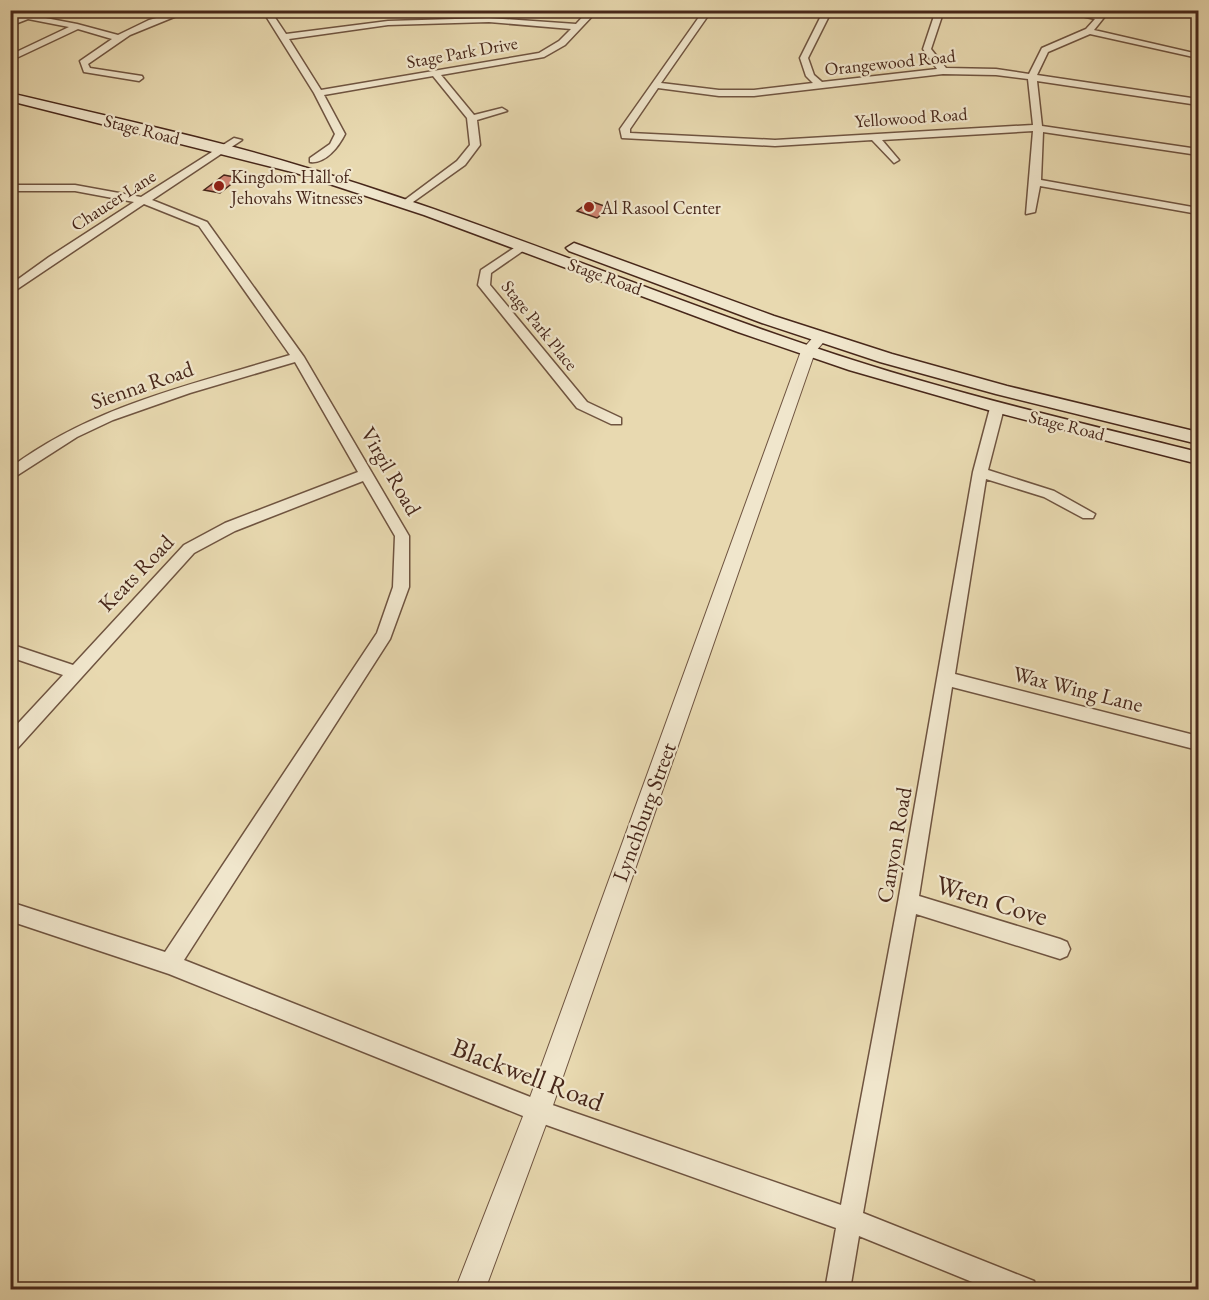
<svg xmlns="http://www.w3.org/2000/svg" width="1209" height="1300" viewBox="0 0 1209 1300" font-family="'EB Garamond',serif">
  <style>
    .building { fill: #d08472; stroke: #47271a; stroke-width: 1.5 }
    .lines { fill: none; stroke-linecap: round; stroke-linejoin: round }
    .minor-casing { stroke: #6f5440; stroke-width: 3 }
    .tertiary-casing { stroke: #6f5440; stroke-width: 2 }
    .secondary-casing { stroke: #47271a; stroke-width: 3 }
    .minor { fill: #f0e6cc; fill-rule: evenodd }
    .tertiary { fill: #f0e6cc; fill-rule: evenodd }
    .secondary { fill: #f0e6cc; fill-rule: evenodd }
    .poi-dot { fill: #8f2418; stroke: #f0e6cc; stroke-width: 2 }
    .labels { text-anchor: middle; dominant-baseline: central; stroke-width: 4.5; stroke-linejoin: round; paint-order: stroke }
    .far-street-label { font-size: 18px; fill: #47271a; stroke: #f0e6cc }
    .far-poi-label { font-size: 18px; fill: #47271a; stroke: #f0e6cc; text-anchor: start }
    .street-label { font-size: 22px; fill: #47271a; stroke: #f0e6cc }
    .near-street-label { font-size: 27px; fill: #47271a; stroke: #f0e6cc }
  </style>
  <rect width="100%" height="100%" fill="#e8d9b0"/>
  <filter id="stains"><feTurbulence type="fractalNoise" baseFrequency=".00333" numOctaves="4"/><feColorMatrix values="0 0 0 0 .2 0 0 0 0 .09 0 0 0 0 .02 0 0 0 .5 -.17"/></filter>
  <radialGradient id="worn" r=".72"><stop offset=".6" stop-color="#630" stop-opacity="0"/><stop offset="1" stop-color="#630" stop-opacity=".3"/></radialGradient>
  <path class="building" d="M 224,175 L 239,178 L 220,193 L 204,190 Z
    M 590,201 L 610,208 L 597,218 L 577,211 Z"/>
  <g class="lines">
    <g class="minor-casing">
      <path id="minor" d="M 34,10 L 41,12 L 35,16 L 77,24 L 118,35 L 149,20 L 175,13 L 179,15 L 130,35 L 88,64 L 90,68 L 142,76 L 143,78 L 139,81 L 84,72 L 80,61 L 112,39 L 78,29 L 10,61 L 10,55 L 69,27 L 28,19 L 10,26 L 10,21 Z
        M 266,10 L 274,10 L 272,13 L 286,34 L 388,21 L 489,18 L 576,24 L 589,10 L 598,10 L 565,45 L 544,57 L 441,75 L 474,115 L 502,108 L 507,111 L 477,120 L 480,145 L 465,165 L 406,207 L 402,206 L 402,202 L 457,161 L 470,145 L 467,118 L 433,76 L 324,95 L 345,134 C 339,146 326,164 310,162 L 310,158 L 330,144 L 335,134 L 314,93 L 264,13 ZM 489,22 L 571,29 L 559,41 L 539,53 L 321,90 L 289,39 L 388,25 Z
        M 704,10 L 712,10 L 661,83 L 719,90 L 754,90 L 813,83 L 806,76 L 800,58 L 824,10 L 832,10 L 808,58 L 814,75 L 822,82 L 937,69 L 923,49 L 936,10 L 944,10 L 931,49 L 946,68 L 996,69 L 1029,74 L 1042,48 L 1086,29 L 1095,19 L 1055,10 L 1098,14 L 1101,10 L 1110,10 L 1094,30 L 1198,54 L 1198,58 L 1090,34 L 1048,52 L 1037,75 L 1198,99 L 1198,105 L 1037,81 L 1042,126 L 1198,149 L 1198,155 L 1043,132 L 1041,180 L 1198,208 L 1198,214 L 1040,186 L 1035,212 L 1026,214 L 1033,131 L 882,140 L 899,160 L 894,163 L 872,140 L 775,146 L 622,138 L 620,129 ZM 943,74 L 996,75 L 1028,79 L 1033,125 L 775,140 L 630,133 L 630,129 L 658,88 L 719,96 L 754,96 Z
        M 234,138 L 242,140 L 152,200 L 207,222 L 304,357 L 409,536 L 409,587 L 390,639 L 184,960 L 538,1100 L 841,1205 L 898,902 L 973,472 L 990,408 L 992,405 L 1002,405 L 1004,408 L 988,470 L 1054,491 L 1095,514 L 1093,518 L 1083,518 L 1044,497 L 986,479 L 955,674 L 1198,736 L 1198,750 L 952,687 L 919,896 L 1060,939 L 1067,942 L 1070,949 L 1067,956 L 1060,959 L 916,914 L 863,1213 L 1034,1281 L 1037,1290 L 992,1290 L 859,1236 L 850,1290 L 825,1290 L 836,1228 L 538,1122 L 169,974 L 10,921 L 10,902 L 165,952 L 377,633 L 393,587 L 395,536 L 363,481 L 235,531 L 194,553 L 16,750 L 10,752 L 10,732 L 63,675 L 10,657 L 10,644 L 73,665 L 184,545 L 225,523 L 358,472 L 295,362 L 190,393 L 113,420 L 77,437 L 10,480 L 10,468 C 92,406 194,384 290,355 L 199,226 L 144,204 L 10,294 L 10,285 L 49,257 L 134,202 L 75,191 L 10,191 L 10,185 L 75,185 L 141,197 Z
        M 520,244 L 530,246 L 491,273 L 490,285 L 587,402 L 621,418 L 621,424 L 611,424 L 577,408 L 478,285 L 481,270 Z"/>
    </g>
    <g class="tertiary-casing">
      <path id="tertiary" d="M 821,333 L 828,337 L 815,352 L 551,1111 L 485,1290 L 455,1290 L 525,1111 L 801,351 L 816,334 Z"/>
    </g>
    <g class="secondary-casing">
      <path id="secondary" d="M 10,93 C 109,117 210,138 307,168 C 479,219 643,290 813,347 C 939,390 1069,420 1198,452 L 1198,464 L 995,412 L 849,370 L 738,332 L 424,215 L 296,173 L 10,101 Z
        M 574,243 L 774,316 L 892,354 L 1007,386 L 1198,432 L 1198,444 L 996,394 L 880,362 L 762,323 L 569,251 L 566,248 Z"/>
    </g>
    <use href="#minor" class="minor"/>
    <use href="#tertiary" class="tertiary"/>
    <use href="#secondary" class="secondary"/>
  </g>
  <g class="poi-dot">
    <circle cx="219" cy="186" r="6"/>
    <circle cx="589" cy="207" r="6"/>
  </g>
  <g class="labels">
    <g class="far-street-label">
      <text transform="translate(462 52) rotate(-10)">Stage Park Drive</text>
      <text transform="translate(890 62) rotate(-6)">Orangewood Road</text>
      <text transform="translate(911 117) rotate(-4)">Yellowood Road</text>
      <text transform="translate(142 129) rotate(14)">Stage Road</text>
      <text transform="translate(113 200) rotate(-33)">Chaucer Lane</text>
      <text transform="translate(605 276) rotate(20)">Stage Road</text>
      <text transform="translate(540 325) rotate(51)">Stage Park Place</text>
      <text transform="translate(1067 425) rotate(14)">Stage Road</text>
    </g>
    <g class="far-poi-label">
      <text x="231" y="176">Kingdom Hall of<tspan x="231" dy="21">Jehovahs Witnesses</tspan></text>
      <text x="601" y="207">Al Rasool Center</text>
    </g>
    <g class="street-label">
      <text transform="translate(142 385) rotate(-19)">Sienna Road</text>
      <text transform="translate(391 471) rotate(60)">Virgil Road</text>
      <text transform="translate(136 573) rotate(-46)">Keats Road</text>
      <text transform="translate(1078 689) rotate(14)">Wax Wing Lane</text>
      <text transform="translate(644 812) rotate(-70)">Lynchburg Street</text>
      <text transform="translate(894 845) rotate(-80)">Canyon Road</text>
    </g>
    <g class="near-street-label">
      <text transform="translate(992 900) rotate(17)">Wren Cove</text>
      <text transform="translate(528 1074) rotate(21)">Blackwell Road</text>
    </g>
  </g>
  <rect width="1209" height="1300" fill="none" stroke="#e8d9b0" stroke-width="36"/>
  <rect x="12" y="12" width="1185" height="1276" fill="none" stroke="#47271a" stroke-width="3"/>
  <rect x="18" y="18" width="1173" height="1264" fill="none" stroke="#47271a" stroke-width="1.5"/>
  <rect width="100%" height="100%" filter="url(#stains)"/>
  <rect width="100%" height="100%" fill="url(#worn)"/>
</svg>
